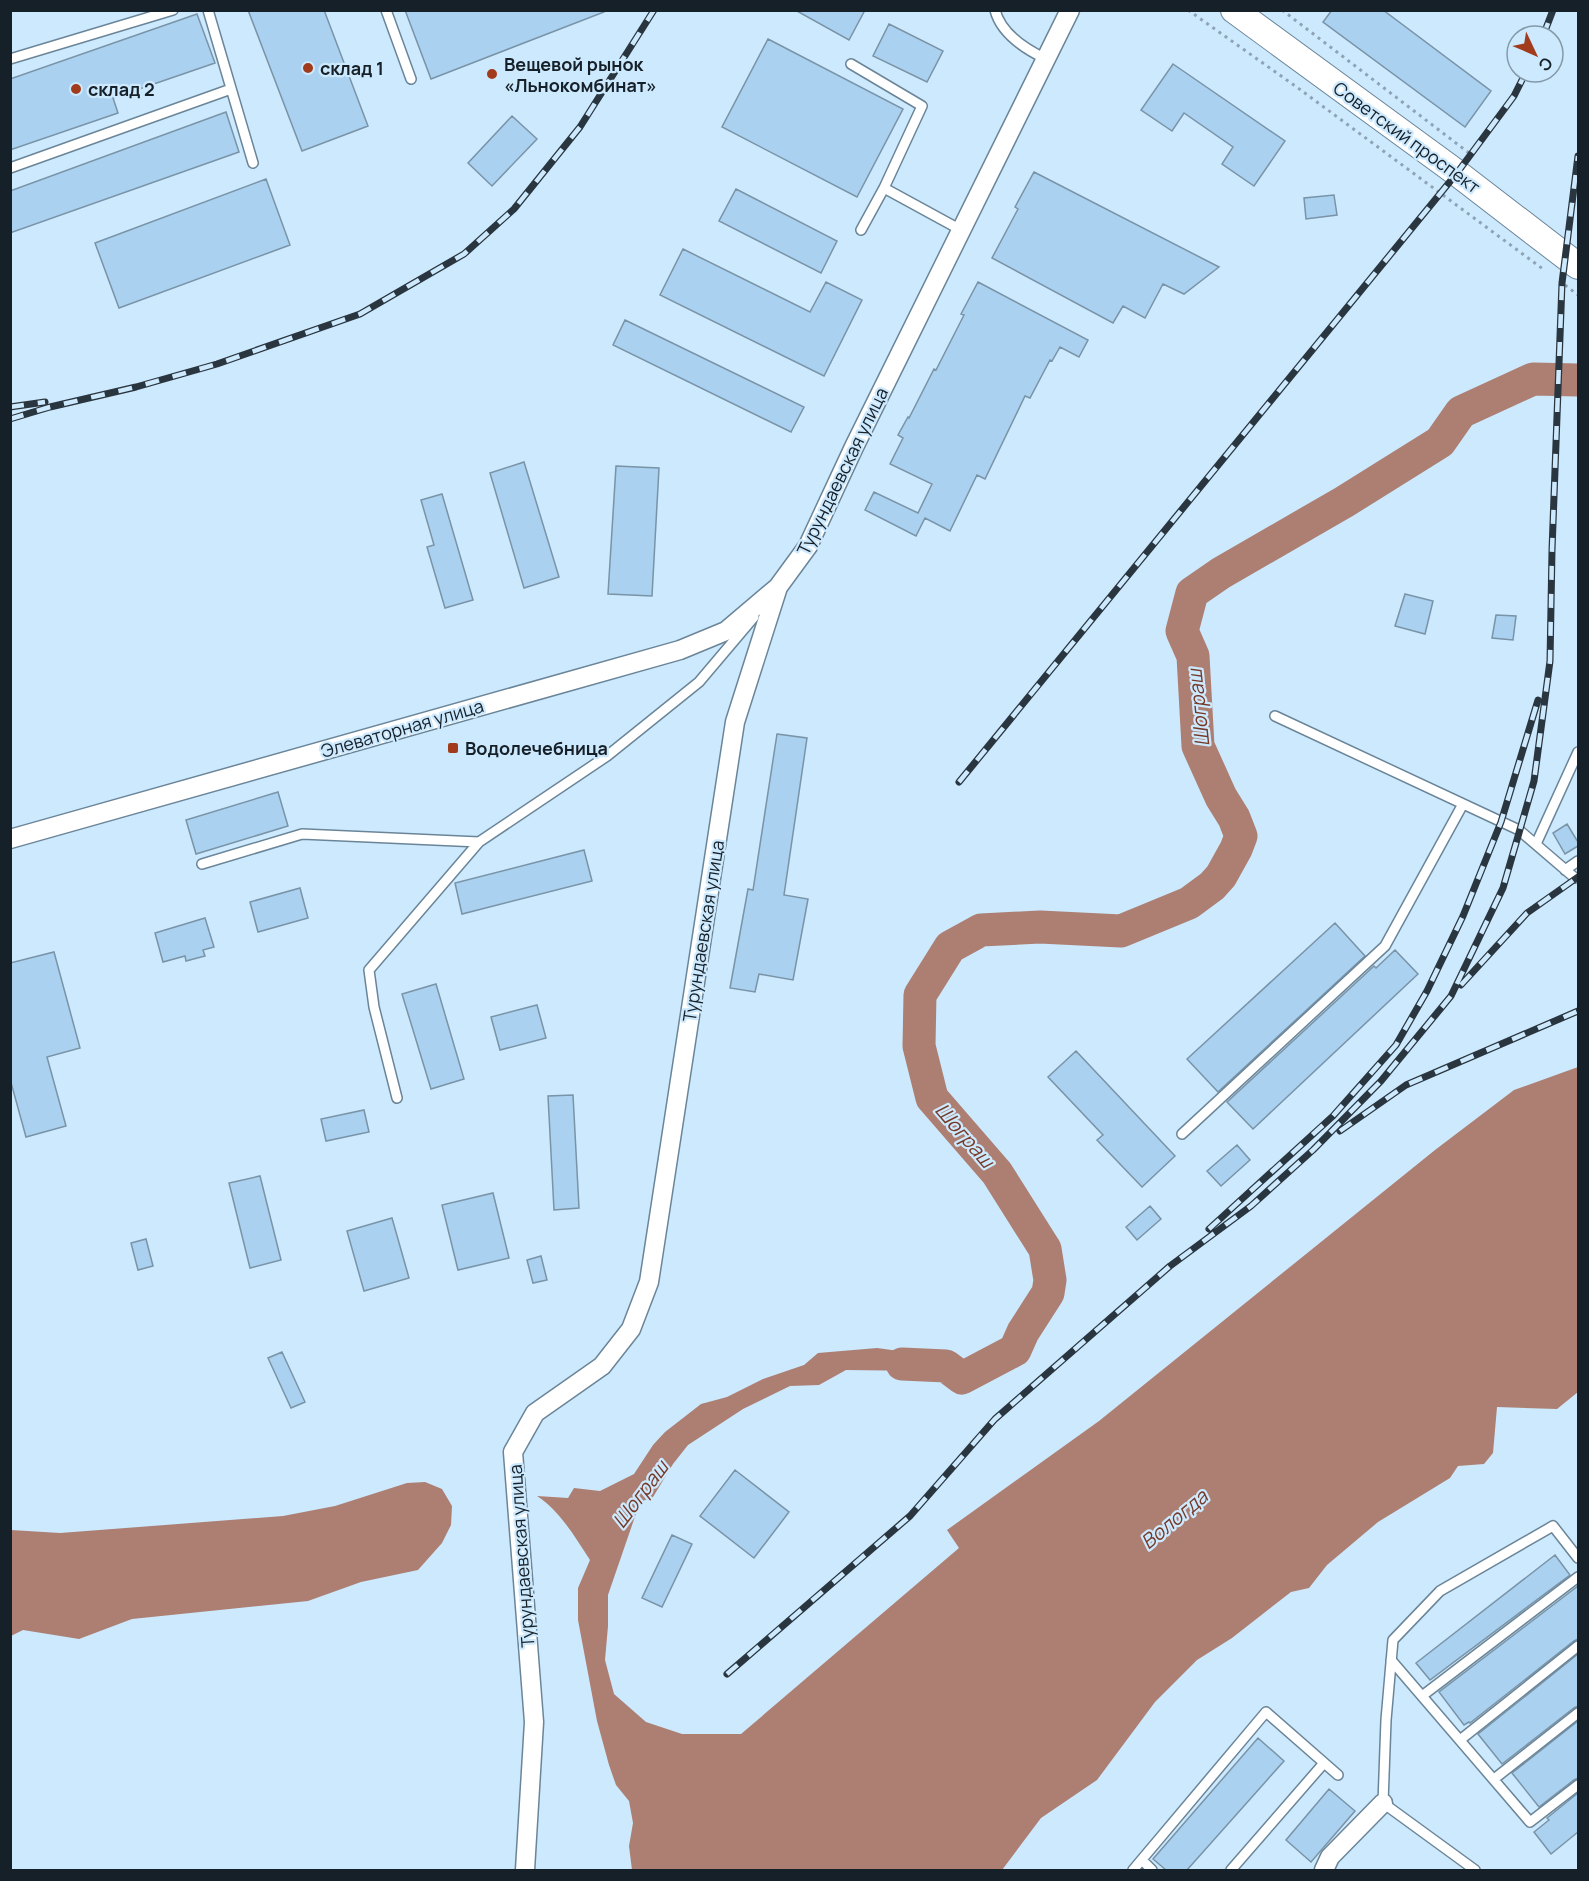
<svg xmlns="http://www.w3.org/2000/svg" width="1589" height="1881" viewBox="0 0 1589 1881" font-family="Manrope,sans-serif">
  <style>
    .water { fill: #ac7f72 }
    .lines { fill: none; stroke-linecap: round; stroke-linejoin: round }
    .river { stroke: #ac7f72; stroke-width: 33 }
    .building { fill: #aad1ef; stroke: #7993a7; stroke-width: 1.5 }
    .lane-casing { stroke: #6b8598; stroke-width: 12 }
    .street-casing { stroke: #6b8598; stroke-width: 21 }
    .secondary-casing { stroke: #6b8598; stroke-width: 28 }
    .path { stroke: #8ea3b4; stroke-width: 3; stroke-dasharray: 3 4.5; stroke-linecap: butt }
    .lane { stroke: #fff; stroke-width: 9 }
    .street { stroke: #fff; stroke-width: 18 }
    .secondary { stroke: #fff; stroke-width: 26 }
    .rail-casing { stroke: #2a363f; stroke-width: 7 }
    .rail { stroke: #cde9fe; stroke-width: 4.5; stroke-dasharray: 14; stroke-linecap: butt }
    .poi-dot { fill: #a23b1c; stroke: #cde9fe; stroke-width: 2 }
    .labels { text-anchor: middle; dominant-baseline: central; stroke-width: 4.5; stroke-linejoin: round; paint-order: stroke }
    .poi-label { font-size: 18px; font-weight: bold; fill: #162028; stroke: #cde9fe; text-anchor: start }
    .street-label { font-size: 18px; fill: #162028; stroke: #cde9fe }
    .water-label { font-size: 20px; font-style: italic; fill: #763928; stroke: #cde9fe }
  </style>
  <rect width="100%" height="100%" fill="#cde9fe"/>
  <path class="water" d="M 1578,1067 L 1578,1392 L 1557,1409 L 1497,1407 L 1493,1453 L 1484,1464 L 1458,1466 L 1450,1478 L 1378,1522 L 1327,1565 L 1309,1588 L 1291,1592 L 1232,1638 L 1197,1660 L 1155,1702 L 1097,1780 L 1041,1818 L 1002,1870 L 632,1870 L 629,1846 L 633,1823 L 629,1801 L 616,1785 L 609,1765 L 597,1721 L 578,1620 L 578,1588 L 590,1560 C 575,1537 560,1511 537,1496 L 568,1498 L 574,1488 L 600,1491 L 634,1474 L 653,1445 L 665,1432 L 701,1404 L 727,1397 L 763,1379 L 804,1365 L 818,1353 L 877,1348 L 921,1354 L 946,1366 L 924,1371 L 846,1370 L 819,1385 L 790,1386 L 743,1409 L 688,1445 L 673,1464 L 653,1497 L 640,1502 L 608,1595 L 608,1626 L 605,1660 L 614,1694 L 646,1722 L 682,1734 L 741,1734 L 959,1548 L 947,1530 L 1099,1421 L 1435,1150 L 1514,1090 Z
    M 425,1482 L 442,1489 L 452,1506 L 451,1525 L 442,1543 L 418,1570 L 361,1582 L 308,1601 L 132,1619 L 79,1639 L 23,1630 L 11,1636 L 11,1530 L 60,1533 L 283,1516 L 335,1506 L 407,1483 Z"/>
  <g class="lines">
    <path class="river" d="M 902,1364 L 946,1366 L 962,1378 L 1015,1350 L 1023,1332 L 1048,1293 L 1050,1280 L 1045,1249 L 997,1173 L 932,1098 L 919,1046 L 920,995 L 950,947 L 981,930 L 1040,927 L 1121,931 L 1189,903 L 1212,886 L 1221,876 L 1236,849 L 1241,836 L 1234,818 L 1221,797 L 1198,746 L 1193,656 L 1182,631 L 1192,593 L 1221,573 L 1344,502 L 1440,442 L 1461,412 L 1533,379 L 1578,380"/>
  </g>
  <path class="building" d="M 248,10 L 324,10 L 368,126 L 302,151 Z
    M 405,10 L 604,10 L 604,12 L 431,79 Z
    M 795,10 L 865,10 L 849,40 Z
    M 1332,10 L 1383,10 L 1491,91 L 1465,127 L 1323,22 Z
    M 197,14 L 215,63 L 113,98 L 118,113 L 10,150 L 10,79 Z
    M 889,24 L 943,51 L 927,82 L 873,56 Z
    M 768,39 L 903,109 L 857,197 L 722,127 Z
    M 1173,64 L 1285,141 L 1254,186 L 1222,164 L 1233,147 L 1184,113 L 1172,131 L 1141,110 Z
    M 226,112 L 239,152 L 10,233 L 10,191 Z
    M 512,116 L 537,139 L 492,186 L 468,163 Z
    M 1034,172 L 1219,267 L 1184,294 L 1163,284 L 1145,318 L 1123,306 L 1113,323 L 992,258 L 1018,209 L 1015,207 Z
    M 266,179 L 290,245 L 119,308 L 95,243 Z
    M 736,189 L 837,241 L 821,273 L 719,221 Z
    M 1334,195 L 1337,215 L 1306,219 L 1304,198 Z
    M 683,249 L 810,312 L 826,282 L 862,300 L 824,376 L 660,295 Z
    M 978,282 L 1088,340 L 1079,357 L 1060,347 L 1052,361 L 1050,360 L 1030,398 L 1025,396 L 985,479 L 977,475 L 950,531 L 925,518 L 916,536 L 865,510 L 874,492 L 918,513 L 932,484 L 890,464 L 903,438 L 898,435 L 908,417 L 909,418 L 934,369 L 936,370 L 964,315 L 961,314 Z
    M 625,320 L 804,407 L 791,432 L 613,345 Z
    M 524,462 L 559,577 L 524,588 L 490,473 Z
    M 616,466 L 659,468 L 652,596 L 608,594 Z
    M 442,494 L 473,600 L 445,608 L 427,547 L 434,545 L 421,500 Z
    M 1405,594 L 1433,601 L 1425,634 L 1395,626 Z
    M 1496,615 L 1516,616 L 1513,640 L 1492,638 Z
    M 777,734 L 807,738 L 784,895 L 808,899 L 793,980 L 759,974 L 755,992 L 730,988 L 748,889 L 753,890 Z
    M 278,792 L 288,826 L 196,854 L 186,820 Z
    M 1567,824 L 1578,842 L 1578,846 L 1565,854 L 1553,833 Z
    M 584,850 L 592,881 L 462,914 L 455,883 Z
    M 300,888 L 308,918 L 258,932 L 250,902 Z
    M 205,918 L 214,947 L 203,950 L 205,956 L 186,961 L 185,956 L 163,962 L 155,933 Z
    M 1335,923 L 1365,956 L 1218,1092 L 1187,1059 Z
    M 1395,950 L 1418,974 L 1253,1129 L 1227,1102 L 1374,966 L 1376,968 Z
    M 54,952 L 80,1048 L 47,1057 L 66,1126 L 26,1137 L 10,1079 L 10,963 Z
    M 436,984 L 464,1079 L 431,1089 L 402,994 Z
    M 537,1005 L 546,1038 L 500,1050 L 491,1017 Z
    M 1076,1051 L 1175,1156 L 1142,1187 L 1097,1140 L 1103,1135 L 1048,1077 Z
    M 573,1095 L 579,1208 L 554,1210 L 548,1096 Z
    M 364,1110 L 369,1132 L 326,1141 L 321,1119 Z
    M 1237,1145 L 1250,1160 L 1221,1186 L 1207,1171 Z
    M 260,1176 L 281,1260 L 250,1268 L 229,1183 Z
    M 493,1193 L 509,1258 L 458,1270 L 442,1205 Z
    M 1150,1206 L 1161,1219 L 1137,1240 L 1126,1227 Z
    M 392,1218 L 409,1278 L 364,1291 L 347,1231 Z
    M 146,1239 L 153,1266 L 138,1270 L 131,1243 Z
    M 541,1256 L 547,1280 L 533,1283 L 527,1260 Z
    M 282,1352 L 305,1402 L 291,1408 L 268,1358 Z
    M 735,1470 L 789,1512 L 754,1558 L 700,1516 Z
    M 672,1535 L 692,1544 L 662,1607 L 642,1598 Z
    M 1555,1555 L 1570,1575 L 1430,1680 L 1416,1663 Z
    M 1578,1586 L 1578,1639 L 1574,1641 L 1470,1723 L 1469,1722 L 1464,1725 L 1439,1692 Z
    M 1578,1654 L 1578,1706 L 1574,1708 L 1502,1764 L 1478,1734 Z
    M 1578,1721 L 1578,1778 L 1574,1780 L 1539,1807 L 1512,1773 Z
    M 1258,1738 L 1284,1761 L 1187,1870 L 1166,1870 L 1153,1859 Z
    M 1329,1789 L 1355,1811 L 1311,1862 L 1286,1840 Z
    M 1578,1793 L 1578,1832 L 1551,1854 L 1534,1832 L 1549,1820 L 1547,1818 Z"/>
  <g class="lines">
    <g class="lane-casing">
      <path id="lane" d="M 208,10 L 253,163
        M 386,10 L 411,79
        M 995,10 C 1001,34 1025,49 1046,59
        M 10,59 L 173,10
        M 851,64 L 922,106 L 884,188 L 961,230
        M 10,168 L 231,89
        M 861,230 L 884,188
        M 1275,716 L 1519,830 L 1575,878
        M 1536,844 L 1578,752
        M 202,864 L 302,834 L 479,842
        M 1565,870 L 1578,861
        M 397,1098 L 374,1007 L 369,970 L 479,842 L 607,756 L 699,682 L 754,617
        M 1182,1134 L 1385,946 L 1463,804
        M 1391,1660 L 1530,1822 L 1578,1785
        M 1422,1696 L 1578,1577
        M 1460,1740 L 1578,1646
        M 1494,1779 L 1578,1713
        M 1142,1860 L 1152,1870
        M 1133,1870 L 1266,1712 L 1338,1775
        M 1231,1870 L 1324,1763
        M 1475,1870 L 1383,1803 L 1386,1720 L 1393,1640 L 1440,1591 L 1553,1526 L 1578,1558"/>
    </g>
    <g class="street-casing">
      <path id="street" d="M 10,839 L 680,650 L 726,631 L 778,587
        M 525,1870 L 534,1722 L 513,1452 L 535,1413 L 602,1366 L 631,1329 L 649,1282 L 735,722 L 778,587 L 808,546 L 854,447 L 1070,10
        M 1324,1870 L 1330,1857 L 1383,1803"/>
    </g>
    <g class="secondary-casing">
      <path id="secondary" d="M 1234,10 L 1457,173 L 1578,266"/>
    </g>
    <path class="path" d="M 1188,10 L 1298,88 L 1543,269
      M 1282,10 L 1469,153
      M 1565,285 L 1578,295"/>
    <use href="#lane" class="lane"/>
    <use href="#street" class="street"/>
    <use href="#secondary" class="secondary"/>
    <g class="rail-casing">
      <path id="rail" d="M 1543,36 L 1553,10
        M 10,407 L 45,402
        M 10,419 L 50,407 L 136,387 L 217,364 L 360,314 L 464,254 L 514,209 L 580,127 L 654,10
        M 959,782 L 1457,173 L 1514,96 L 1526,72
        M 1461,985 L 1527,913 L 1578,877
        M 1340,1131 L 1406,1085 L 1578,1011
        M 1209,1229 L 1333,1116 L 1396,1045 L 1427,991 L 1463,916 L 1501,822 L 1538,700
        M 727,1674 L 910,1516 L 995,1419 L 1170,1266 L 1251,1206 L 1313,1150 L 1381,1081 L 1451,996 L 1503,888 L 1534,781 L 1550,661 L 1552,550 L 1562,283 L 1578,156"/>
    </g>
    <use href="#rail" class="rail"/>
  </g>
  <g class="poi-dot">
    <circle cx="308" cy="68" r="6"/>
    <circle cx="492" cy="74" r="6"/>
    <circle cx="76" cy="89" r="6"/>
    <rect x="447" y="742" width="12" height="12" rx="3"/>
  </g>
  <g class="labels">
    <g class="poi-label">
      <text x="504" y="64">Вещевой рынок<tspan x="504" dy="21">«Льнокомбинат»</tspan></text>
      <text x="320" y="68">склад 1</text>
      <text x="88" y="89">склад 2</text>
      <text x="465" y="748">Водолечебница</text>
    </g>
    <g class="street-label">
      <text transform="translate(1407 137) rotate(36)">Советский проспект</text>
      <text transform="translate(842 471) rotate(-64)">Турундаевская улица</text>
      <text transform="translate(402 728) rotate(-16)">Элеваторная улица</text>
      <text transform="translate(703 931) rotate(-81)">Турундаевская улица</text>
      <text transform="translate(521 1556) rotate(-94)">Турундаевская улица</text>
    </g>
    <g class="water-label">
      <text transform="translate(1198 708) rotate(-96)">Шограш</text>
      <text transform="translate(965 1135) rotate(49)">Шограш</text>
      <text transform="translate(640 1494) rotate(-53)">Шограш</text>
      <text transform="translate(1174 1519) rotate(-40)">Вологда</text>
    </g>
  </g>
  <rect width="1589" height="1881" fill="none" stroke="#162028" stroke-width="24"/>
  <g transform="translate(1535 54) rotate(134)"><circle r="28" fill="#cde9fe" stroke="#8499a8" stroke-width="1.5"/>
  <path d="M0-4.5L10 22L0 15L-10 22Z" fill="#a23b1c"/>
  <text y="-9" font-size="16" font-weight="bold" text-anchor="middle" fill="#162028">С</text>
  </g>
</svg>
